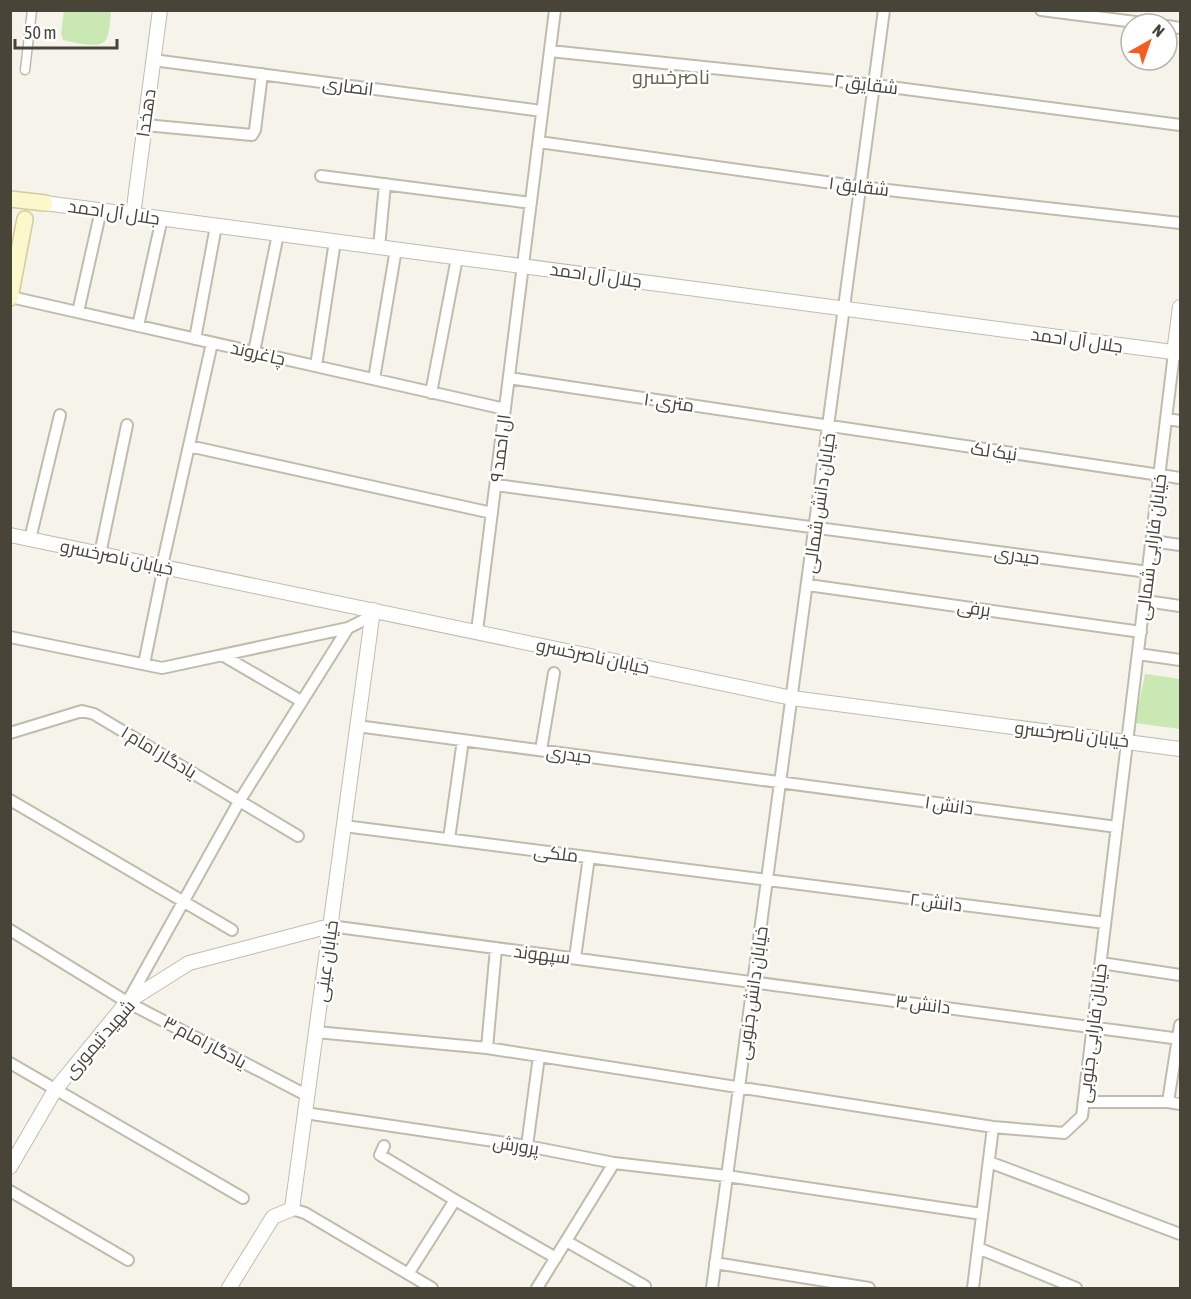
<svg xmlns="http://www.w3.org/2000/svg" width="1191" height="1299" viewBox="0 0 1191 1299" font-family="'Asap Condensed',Cairo,sans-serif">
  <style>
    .green { fill: #c9e8b4 }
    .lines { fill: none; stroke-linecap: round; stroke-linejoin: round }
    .pedestrian-casing { stroke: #c0bcac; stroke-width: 11 }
    .minor-casing { stroke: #c0bcac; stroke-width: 14 }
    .tertiary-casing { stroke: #c0bcac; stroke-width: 16 }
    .secondary-casing { stroke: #d3cc9a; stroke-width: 18 }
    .pedestrian { stroke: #fff; stroke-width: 8 }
    .minor { stroke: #fff; stroke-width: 10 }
    .tertiary { stroke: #fff; stroke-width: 14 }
    .secondary { stroke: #fdf8cb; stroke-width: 15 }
    .labels { text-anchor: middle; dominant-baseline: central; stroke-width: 5; stroke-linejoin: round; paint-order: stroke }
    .street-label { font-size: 18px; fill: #494438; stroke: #fff }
    .neighbourhood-label { font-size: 20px; fill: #6b644f; stroke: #fff }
  </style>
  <rect width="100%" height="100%" fill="#f5f3ea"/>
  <path class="green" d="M 64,11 L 111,11 C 110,19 110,33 106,40 C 99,50 73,42 63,40 L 61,33 Z
    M 1145,674 L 1180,679 L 1180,729 L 1135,723 Z"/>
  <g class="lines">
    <g class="pedestrian-casing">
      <path id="pedestrian" d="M 25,70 L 32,10"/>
    </g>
    <g class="minor-casing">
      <path id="minor" d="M 1041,10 L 1151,24
        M 1167,26 L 1180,28
        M 550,51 L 875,85 L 1180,125
        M 153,60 L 542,111
        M 145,125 L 252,135 L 255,130 L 262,74
        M 539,142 L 861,187 L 1180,223
        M 321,176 L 531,203
        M 379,247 L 385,184
        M 11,297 L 505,409
        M 78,312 L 101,210
        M 138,326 L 162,218
        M 195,339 L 216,226
        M 254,352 L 278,234
        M 316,366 L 335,241
        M 509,378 L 1180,478
        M 374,379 L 396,249
        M 431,393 L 457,258
        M 1167,419 L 1180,421
        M 189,446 L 492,513
        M 496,485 L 1148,572
        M 30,539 L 60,415
        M 1152,541 L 1180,545
        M 100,554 L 127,425
        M 162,566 L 212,343
        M 808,585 L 1141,632
        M 1146,601 L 1180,606
        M 477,631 L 555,10
        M 10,637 L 162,668 L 348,628
        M 1138,654 L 1180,660
        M 222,655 L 301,701
        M 144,664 L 162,576
        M 357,726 L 1117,827
        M 10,733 L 82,711 L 94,714 L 298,836
        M 541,750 L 554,673
        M 10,800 L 232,930
        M 344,826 L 1105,923
        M 449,839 L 463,740
        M 330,926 L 1180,1039
        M 10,930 L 127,1002 L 308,1096
        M 575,958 L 589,857
        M 1101,963 L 1180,975
        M 128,1001 L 240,800 L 348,628 L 372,616
        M 316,1032 L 487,1048 L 993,1127 L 1064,1133 L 1082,1116 L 1174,353
        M 487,1048 L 496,948
        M 10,1063 L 243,1198
        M 1084,1102 L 1168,1102 L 1180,1104
        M 1168,1102 L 1180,1025
        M 305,1113 L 527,1146 L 614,1163 L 727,1176 L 982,1214
        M 384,1146 L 380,1155 L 455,1200
        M 527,1146 L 539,1056
        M 989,1162 L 1180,1234
        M 10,1191 L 128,1260
        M 292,1209 L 305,1213 L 432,1288
        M 566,1241 L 645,1286
        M 978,1248 L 1076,1288
        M 715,1263 L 869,1288
        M 408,1274 L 455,1200 L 556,1258
        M 537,1288 L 614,1163
        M 712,1288 L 884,10
        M 973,1288 L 993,1127"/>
    </g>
    <g class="tertiary-casing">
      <path id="tertiary" d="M 45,203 L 1180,353
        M 133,215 L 160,10
        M 1174,353 L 1180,307
        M 10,535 L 792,698 L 1180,749
        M 10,1167 L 55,1090 L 127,1002 L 189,963 L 330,926
        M 229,1288 L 273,1217 L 292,1209 L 373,610"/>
    </g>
    <g class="secondary-casing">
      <path id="secondary" d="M 10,199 L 45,203
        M 10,298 L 25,219"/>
    </g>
    <use href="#pedestrian" class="pedestrian"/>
    <use href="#minor" class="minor"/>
    <use href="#tertiary" class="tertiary"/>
    <use href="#secondary" class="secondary"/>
  </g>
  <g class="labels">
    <g class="street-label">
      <text transform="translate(866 84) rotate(7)">شقایق ۲</text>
      <text transform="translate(348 86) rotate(7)">انصاری</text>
      <text transform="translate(146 113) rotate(-82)">دهخدا</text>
      <text transform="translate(859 186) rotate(7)">شقایق ۱</text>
      <text transform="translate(114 212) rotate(8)">جلال آل احمد</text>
      <text transform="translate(596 275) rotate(8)">جلال آل احمد</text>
      <text transform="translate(1077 340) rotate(8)">جلال آل احمد</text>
      <text transform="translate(258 353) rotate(13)">چاغروند</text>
      <text transform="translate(669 402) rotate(8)">۱۰ متری</text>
      <text transform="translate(500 448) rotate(-83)">ال احمد ۹</text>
      <text transform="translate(994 451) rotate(8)">نیک لک</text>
      <text transform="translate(819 503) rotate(-82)">خیابان دانش شمالی</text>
      <text transform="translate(1151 547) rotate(-83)">خیابان فارابی شمالی</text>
      <text transform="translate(1017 555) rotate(8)">حیدری</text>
      <text transform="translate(117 557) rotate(12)">خیابان ناصرخسرو</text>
      <text transform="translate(974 608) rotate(8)">برفی</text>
      <text transform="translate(593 656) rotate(12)">خیابان ناصرخسرو</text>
      <text transform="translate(1072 734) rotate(7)">خیابان ناصرخسرو</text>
      <text transform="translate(159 752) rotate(31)">یادگار امام ۱</text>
      <text transform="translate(569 754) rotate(8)">حیدری</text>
      <text transform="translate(949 805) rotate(8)">دانش ۱</text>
      <text transform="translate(556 853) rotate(7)">ملکی</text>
      <text transform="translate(936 902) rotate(7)">دانش ۲</text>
      <text transform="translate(542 954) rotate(7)">سپهوند</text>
      <text transform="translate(326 961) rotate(-82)">خیابان عینی</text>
      <text transform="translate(752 993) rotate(-82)">خیابان دانش جنوبی</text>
      <text transform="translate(923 1004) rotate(7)">دانش ۳</text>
      <text transform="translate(1092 1033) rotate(-83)">خیابان فارابی جنوبی</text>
      <text transform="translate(99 1039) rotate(-49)">شهید تیموری</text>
      <text transform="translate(205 1042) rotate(28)">یادگار امام ۳</text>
      <text transform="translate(516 1145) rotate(9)">پرورش</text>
    </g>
    <g class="neighbourhood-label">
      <text x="671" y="76">ناصرخسرو</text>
    </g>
  </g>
  <rect width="1191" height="1299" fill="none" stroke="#494438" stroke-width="24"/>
  <g transform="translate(1149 42) rotate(40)"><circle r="28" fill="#ffffff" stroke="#b6b4af" stroke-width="1.5"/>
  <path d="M0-4.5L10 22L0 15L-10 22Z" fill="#f55d20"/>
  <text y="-9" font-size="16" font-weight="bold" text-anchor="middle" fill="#494438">N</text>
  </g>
  <path d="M15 39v9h102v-9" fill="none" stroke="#494438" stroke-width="3"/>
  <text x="24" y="39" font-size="18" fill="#494438" stroke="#ffffff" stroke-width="4.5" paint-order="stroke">50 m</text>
</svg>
